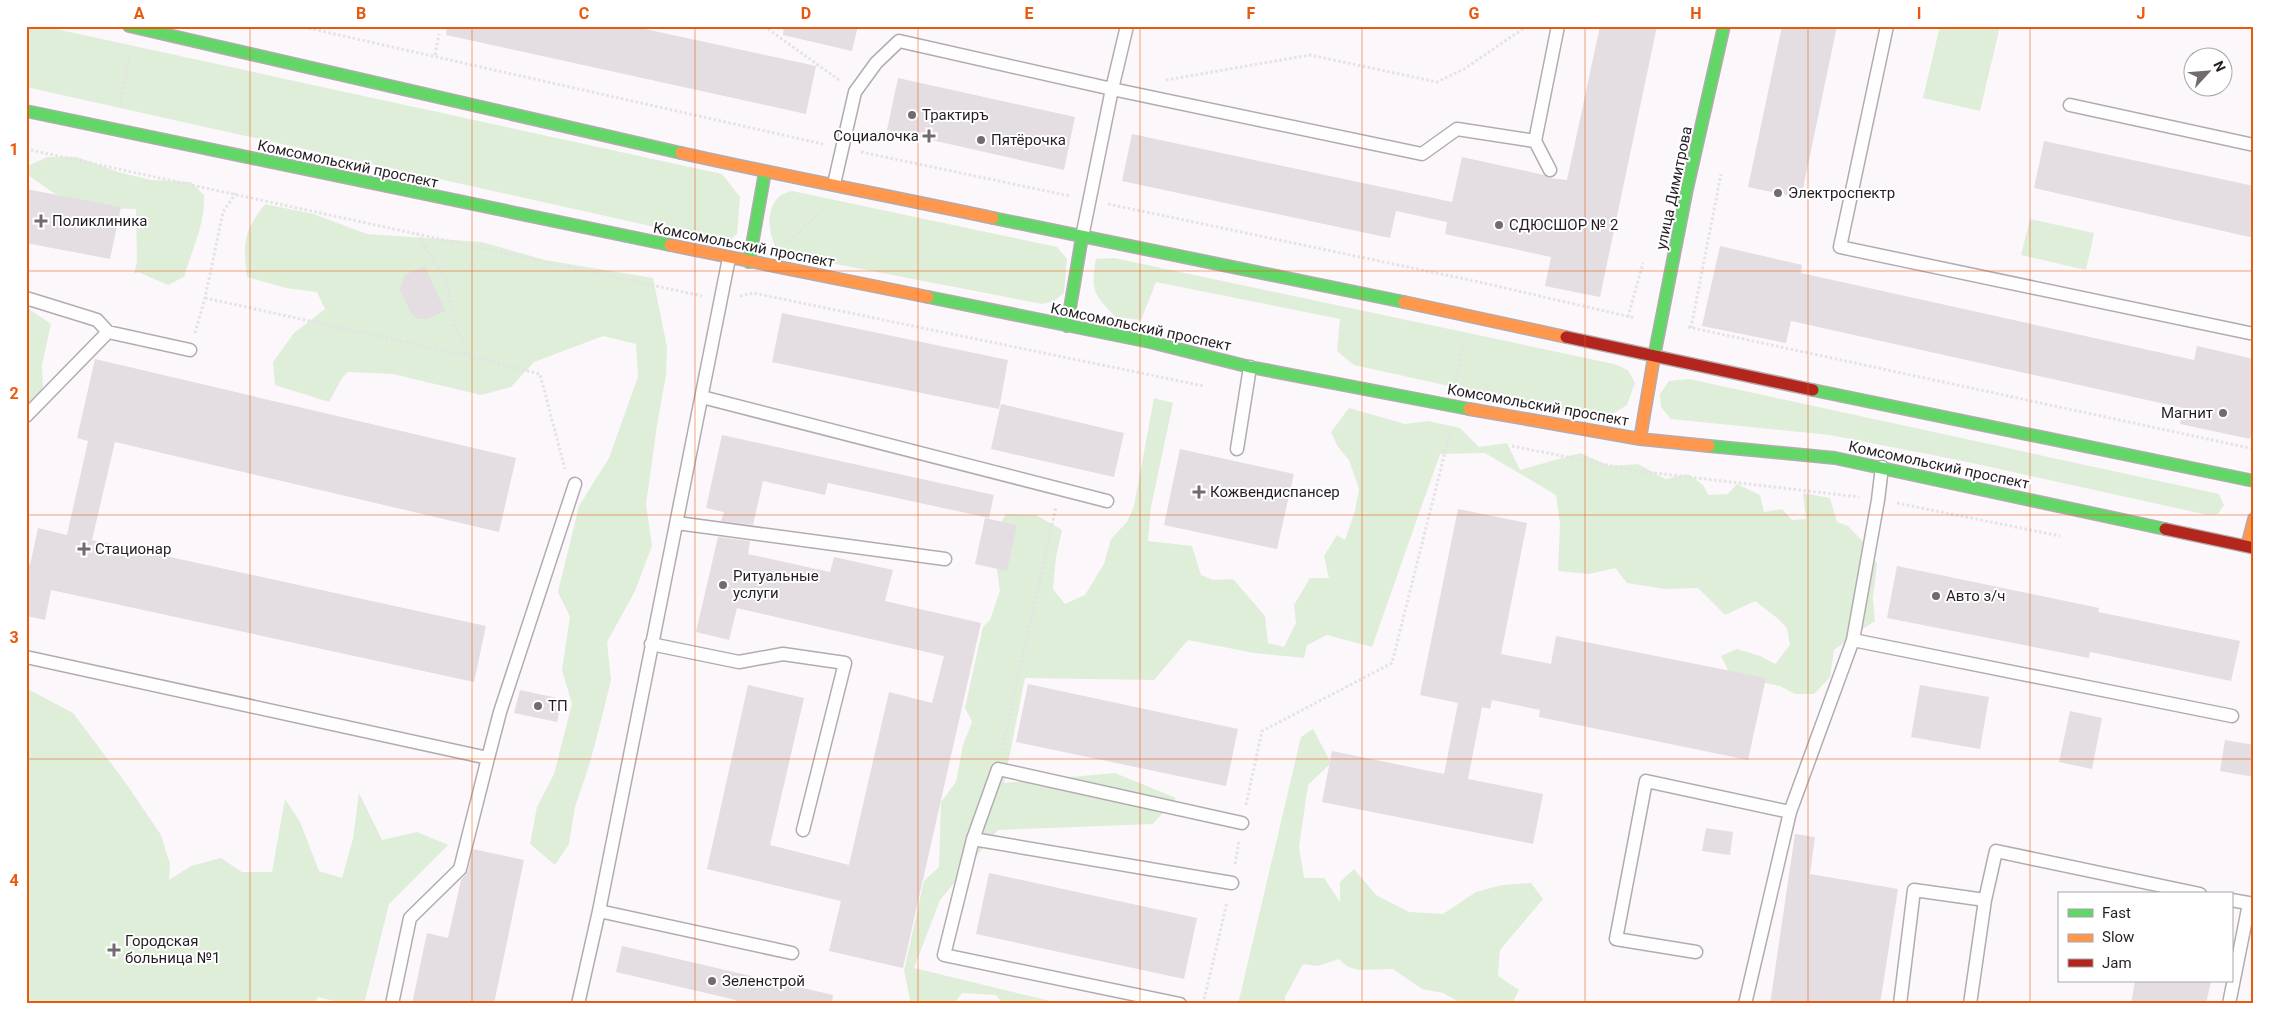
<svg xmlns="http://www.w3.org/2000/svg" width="2280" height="1030" viewBox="0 0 2280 1030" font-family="Roboto,sans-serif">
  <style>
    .green { fill: #deeed9 }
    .building { fill: #e4dde2 }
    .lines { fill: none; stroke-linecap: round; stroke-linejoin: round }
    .lane-casing { stroke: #b2acb1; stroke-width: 15 }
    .fast-casing { stroke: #b2acb1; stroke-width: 14 }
    .slow-casing { stroke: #b2acb1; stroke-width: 14 }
    .jam-casing { stroke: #b2acb1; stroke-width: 14 }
    .path { stroke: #e4e3e4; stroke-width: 3; stroke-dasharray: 2.5 2.5; stroke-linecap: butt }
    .lane { stroke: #fffefe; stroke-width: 12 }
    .fast { stroke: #63d668; stroke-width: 11 }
    .slow { stroke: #ff974d; stroke-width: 11 }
    .jam { stroke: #b3261e; stroke-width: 11 }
    .grid { fill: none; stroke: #e8590c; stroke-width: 1; stroke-opacity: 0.55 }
    .poi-dot { fill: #716a6f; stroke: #fff; stroke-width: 2 }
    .labels { text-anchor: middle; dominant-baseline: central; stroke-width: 4; stroke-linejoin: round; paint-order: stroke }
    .poi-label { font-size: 15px; fill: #261e24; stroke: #fff; text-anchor: start }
    .street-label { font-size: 15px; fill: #261e24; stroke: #fff }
    .neatline { fill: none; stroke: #e8590c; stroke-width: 2 }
    .grid-label { font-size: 16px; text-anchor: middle; font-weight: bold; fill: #e8590c }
  </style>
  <rect width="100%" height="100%" fill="#fcf7fb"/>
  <path class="green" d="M 26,26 L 42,26 L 722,174 L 740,197 L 737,234 L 727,243 L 26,87 Z
    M 1940,26 L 2000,26 L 1980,111 L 1923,98 Z
    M 47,157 L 77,157 L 118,172 L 151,180 L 191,182 L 204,195 C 205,226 192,249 184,277 L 168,285 L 138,272 L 134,274 L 137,261 L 136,209 L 101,208 L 55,194 L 28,175 L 28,166 Z
    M 792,191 L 1057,247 L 1067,259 L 1064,293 L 1054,301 L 1042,304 L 815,260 L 775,246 C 766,226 766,196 792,191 Z
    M 265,204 L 313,214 L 367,234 L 482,242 L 545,260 L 653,278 L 667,347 L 666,375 L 657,425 L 646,504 L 652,546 L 635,591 L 607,642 L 611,680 L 601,721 L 589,766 L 575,807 L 569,844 L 555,865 L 530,844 L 537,807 L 554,774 L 572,704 L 562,670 L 570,617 L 558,592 L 579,506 L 609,458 L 638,377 L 636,344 L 603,336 L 534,362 L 511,387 L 481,395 L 393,374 L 348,372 L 342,378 L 329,402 L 275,385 L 273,362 L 294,333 L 325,309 L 317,292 L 286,288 L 247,277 C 243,243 243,232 265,204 Z
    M 2030,219 L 2094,233 L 2086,270 L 2021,255 Z
    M 1114,258 L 1614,364 L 1628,370 L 1635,383 L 1627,405 L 1614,413 L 1590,417 L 1354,365 L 1337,351 L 1340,319 L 1156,282 L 1141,320 L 1115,317 C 1094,293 1090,292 1096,259 Z
    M 26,307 L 51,324 L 42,365 L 43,389 L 26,406 Z
    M 1689,379 L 2219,494 L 2224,505 L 2218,514 L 2208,515 L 1963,461 L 1830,435 L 1671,419 L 1661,407 L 1660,394 L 1669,381 Z
    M 1154,398 L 1173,403 L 1151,507 L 1148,541 L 1192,546 L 1201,575 L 1213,580 L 1233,579 L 1265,616 L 1268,643 L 1284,647 L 1296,623 L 1294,605 L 1310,578 L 1329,578 L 1324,556 L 1337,535 L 1345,540 L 1355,511 L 1359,489 L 1349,460 L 1338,447 L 1331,432 L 1349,408 L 1405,424 L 1428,421 L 1460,428 L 1479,447 L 1507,443 L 1520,470 L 1580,453 L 1610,466 L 1638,464 L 1665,479 L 1688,474 L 1703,485 L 1708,495 L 1728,494 L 1737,484 L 1760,495 L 1764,512 L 1782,509 L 1792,520 L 1806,519 L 1803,493 L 1830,498 L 1837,522 L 1848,526 L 1868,547 L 1853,636 L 1834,650 L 1830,677 L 1814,694 L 1795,694 L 1780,686 L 1731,676 L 1721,656 L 1737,649 L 1760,656 L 1775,664 L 1790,645 L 1787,628 L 1777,618 L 1755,601 L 1725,615 L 1698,588 L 1665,589 L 1627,583 L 1615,568 L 1589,574 L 1558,571 L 1560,524 L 1556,495 L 1485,453 L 1440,454 L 1372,647 L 1327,635 L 1307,645 L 1304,658 L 1254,653 L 1188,640 L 1154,680 L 1025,678 L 1004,783 L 1115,773 L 1176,798 L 1153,824 L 998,830 L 940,900 L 914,968 L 1063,1004 L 1003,1004 L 996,995 L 962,993 L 954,1004 L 911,1004 L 904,971 L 924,881 L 939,867 L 941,802 L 956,782 L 963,745 L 972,722 L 965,708 L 983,627 L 990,620 L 1000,591 L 996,562 L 998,527 L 1006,514 L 1036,515 L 1062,530 L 1056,557 L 1053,589 L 1065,604 L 1085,595 L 1104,564 L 1111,539 L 1127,522 L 1134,506 Z
    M 1870,550 L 1877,564 L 1873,598 L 1875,621 L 1855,634 Z
    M 26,688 L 73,713 L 125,782 L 161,835 L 170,864 L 169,880 L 191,866 L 221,858 L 242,872 L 272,872 L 285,799 L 300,822 L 319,871 L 342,878 L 353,839 L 359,793 L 382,840 L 417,832 L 448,845 L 389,904 L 364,1004 L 346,1004 L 318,997 L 314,1004 L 26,1004 Z
    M 1313,729 L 1331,763 L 1308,785 L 1299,847 L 1304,878 L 1324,878 L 1340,902 L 1340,882 L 1354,869 L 1376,895 L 1409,912 L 1443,914 L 1476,892 L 1502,885 L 1531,883 L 1543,899 L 1500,950 L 1498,976 L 1519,990 L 1512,1004 L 1463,1004 L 1443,993 L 1422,989 L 1393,969 L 1359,970 L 1348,967 L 1339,959 L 1318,966 L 1303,964 L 1285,997 L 1285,1004 L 1238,1004 L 1301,737 Z"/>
  <path class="building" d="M 447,26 L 631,26 L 816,66 L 806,114 L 446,35 Z
    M 784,26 L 858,26 L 852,51 L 783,35 Z
    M 1600,26 L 1657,26 L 1600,297 L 1545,286 L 1551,257 L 1445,234 L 1447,222 L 1396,211 L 1390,238 L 1122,181 L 1132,134 L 1452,202 L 1462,157 L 1544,175 L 1549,178 L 1567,180 Z
    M 1782,26 L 1837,26 L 1801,198 L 1748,187 Z
    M 898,78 L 1075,117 L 1064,170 L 887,130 Z
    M 2044,141 L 2254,186 L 2254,238 L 2034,188 Z
    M 26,189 L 121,207 L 110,259 L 26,243 Z
    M 1720,246 L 1802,265 L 1801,273 L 2194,360 L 2197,346 L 2254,359 L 2254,423 L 2250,439 L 2180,424 L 2183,408 L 1791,321 L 1786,343 L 1702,326 Z
    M 425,266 L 445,311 L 427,319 L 418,319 L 411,313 L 400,290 L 405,275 Z
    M 782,313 L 1008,360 L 999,409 L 772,362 Z
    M 95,359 L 516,458 L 499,532 L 115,442 L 92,540 L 486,626 L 474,682 L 51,590 L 45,620 L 26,616 L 26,564 L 30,565 L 38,528 L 67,535 L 88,441 L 77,438 Z
    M 1001,404 L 1124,433 L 1114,477 L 991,449 Z
    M 722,435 L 994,495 L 989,518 L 828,483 L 825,495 L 763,481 L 753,525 L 721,521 L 724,512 L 706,508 Z
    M 1180,449 L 1294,474 L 1277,549 L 1164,525 Z
    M 1458,509 L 1527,523 L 1501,654 L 1551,664 L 1556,636 L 1766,678 L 1748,760 L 1539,717 L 1540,710 L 1492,700 L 1490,709 L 1482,707 L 1468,779 L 1543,794 L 1533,844 L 1322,802 L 1332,751 L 1444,774 L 1458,703 L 1420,695 Z
    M 985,518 L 1017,525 L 1007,571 L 975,564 Z
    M 718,537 L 750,541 L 748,554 L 830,572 L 834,557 L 893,570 L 885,601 L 981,623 L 903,968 L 829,951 L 841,901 L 707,869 L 748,685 L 804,698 L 770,845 L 849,865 L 889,692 L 932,703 L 944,656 L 737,608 L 729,640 L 696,632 Z
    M 1897,566 L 2099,608 L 2098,612 L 2240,641 L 2231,681 L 2090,652 L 2089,658 L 1887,618 Z
    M 1028,684 L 1238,729 L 1226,786 L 1016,742 Z
    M 1920,685 L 1989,697 L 1980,749 L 1911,737 Z
    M 520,690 L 562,699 L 557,722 L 514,713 Z
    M 2070,711 L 2102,718 L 2092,769 L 2059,762 Z
    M 2225,740 L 2254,745 L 2254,777 L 2220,771 Z
    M 1706,828 L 1733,832 L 1730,855 L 1702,851 Z
    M 1795,834 L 1815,837 L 1810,874 L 1898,889 L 1880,1004 L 1770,1004 Z
    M 473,849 L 524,860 L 494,1004 L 412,1004 L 427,933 L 448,938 L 461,880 L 468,871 Z
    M 989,873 L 1197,918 L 1184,979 L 976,934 Z
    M 622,946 L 833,995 L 832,1004 L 735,1004 L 736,1000 L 616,972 Z
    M 2135,981 L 2211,981 L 2206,1004 L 2131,1004 Z"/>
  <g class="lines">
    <g class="lane-casing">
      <path id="lane" d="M 1887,26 L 1840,247 L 2254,334
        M 2070,105 L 2254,145
        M 1550,170 L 1535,141 L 1558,26
        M 834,184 L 855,92 L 876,63 L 899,41 L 1112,89 L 1422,154 L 1457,129 L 1535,141
        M 1082,237 L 1112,89 L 1127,26
        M 26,298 L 97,320 L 108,332 L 190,350
        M 702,397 L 1107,501
        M 26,416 L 108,332
        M 1237,449 L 1250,367
        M 677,523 L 945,559
        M 1853,640 L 2232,716
        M 651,644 L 739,662 L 783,654 L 845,663 L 803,830
        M 26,657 L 488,758 L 460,869 L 410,918 L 392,1004
        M 488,758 L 500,712 L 575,484
        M 973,839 L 998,769 L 1242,823
        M 2231,900 L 2254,904
        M 599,911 L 792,953
        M 1696,952 L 1616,939 L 1646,781 L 1790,812
        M 578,1004 L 599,911 L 729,258
        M 1180,1004 L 944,955 L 973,839 L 1232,883
        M 1745,1004 L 1790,812 L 1853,640 L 1878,500 L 1882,467
        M 1900,1004 L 1914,890 L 1985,900
        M 1970,1004 L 1985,900 L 1996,851 L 2200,894
        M 2229,1004 L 2249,904"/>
    </g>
    <g class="fast-casing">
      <path id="fast" d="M 129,26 L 681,153
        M 26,111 L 670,245
        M 993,218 L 1404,302
        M 749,262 L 765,172
        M 928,297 L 1150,342 L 1250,367 L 1469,409
        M 1067,326 L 1082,237
        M 1654,357 L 1687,189 L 1724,26
        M 1813,390 L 2254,481
        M 1709,446 L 1835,458 L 2165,529"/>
    </g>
    <g class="slow-casing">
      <path id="slow" d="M 681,153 C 784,176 889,196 993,218
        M 670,245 L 928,297
        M 1404,302 L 1566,337
        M 1469,409 L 1640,439 L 1709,446
        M 1640,439 L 1654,357
        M 2247,546 L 2254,519"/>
    </g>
    <g class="jam-casing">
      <path id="jam" d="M 1566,337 L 1813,390
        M 2165,529 L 2254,548"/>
    </g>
    <path class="path" d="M 299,26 L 823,144
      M 764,26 L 839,80
      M 435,55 L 439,34
      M 1166,80 L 1310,55 L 1437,82 L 1464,69 L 1527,26
      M 120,104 L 130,54
      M 26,149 L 702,296
      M 861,152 L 1070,196
      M 1108,204 L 1479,282 L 1635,318
      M 417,233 L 446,281 L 455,325 L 468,355
      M 789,241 L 823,209
      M 740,296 L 753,293 L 1204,386
      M 205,298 L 469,356 L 540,374 L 565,469
      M 1628,317 L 1643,263
      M 1688,327 L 2254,449
      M 1691,328 L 1721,174
      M 195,333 L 205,298 L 223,212 L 236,193
      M 1456,381 L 1464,340
      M 1512,446 L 1638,471 L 1859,497
      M 1897,503 L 2060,536
      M 1002,750 L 1056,507
      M 1246,805 L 1262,731 L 1392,663 L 1450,432
      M 1235,864 L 1239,841
      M 1203,1004 L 1227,902"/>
    <use href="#lane" class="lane"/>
    <use href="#fast" class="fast"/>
    <use href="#slow" class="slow"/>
    <use href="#jam" class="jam"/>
  </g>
  <path class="grid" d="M 250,26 L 250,1004M 472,26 L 472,1004M 695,26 L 695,1004M 918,26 L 918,1004M 1140,26 L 1140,1004M 1362,26 L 1362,1004M 1585,26 L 1585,1004M 1808,26 L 1808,1004M 2030,26 L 2030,1004M 26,271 L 2254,271M 26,515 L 2254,515M 26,759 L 2254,759"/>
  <g class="poi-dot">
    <circle cx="912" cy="115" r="5"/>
    <path d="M926.5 128.5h5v5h5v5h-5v5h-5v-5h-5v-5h5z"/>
    <circle cx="981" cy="140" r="5"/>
    <circle cx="1778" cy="193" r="5"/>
    <path d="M38.5 213.5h5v5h5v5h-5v5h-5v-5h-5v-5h5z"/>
    <circle cx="1499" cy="225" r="5"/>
    <circle cx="2223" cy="413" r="5"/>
    <path d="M1196.5 484.5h5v5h5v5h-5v5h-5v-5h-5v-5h5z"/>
    <path d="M81.5 541.5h5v5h5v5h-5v5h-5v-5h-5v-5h5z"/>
    <circle cx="723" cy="585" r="5"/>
    <circle cx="1936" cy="596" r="5"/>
    <circle cx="538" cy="706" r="5"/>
    <path d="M111.5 942.5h5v5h5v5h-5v5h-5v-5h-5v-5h5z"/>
    <circle cx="712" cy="981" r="5"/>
  </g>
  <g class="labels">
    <g class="poi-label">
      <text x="922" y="115">Трактиръ</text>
      <text x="919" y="136" text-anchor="end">Социалочка</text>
      <text x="991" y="140">Пятёрочка</text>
      <text x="1788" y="193">Электроспектр</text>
      <text x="52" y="221">Поликлиника</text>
      <text x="1509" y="225">СДЮСШОР № 2</text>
      <text x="2213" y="413" text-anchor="end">Магнит</text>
      <text x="1210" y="492">Кожвендиспансер</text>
      <text x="95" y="549">Стационар</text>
      <text x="733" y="576">Ритуальные<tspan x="733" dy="17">услуги</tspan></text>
      <text x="1946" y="596">Авто з/ч</text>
      <text x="548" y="706">ТП</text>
      <text x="125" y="941">Городская<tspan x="125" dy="17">больница №1</tspan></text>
      <text x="722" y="981">Зеленстрой</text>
    </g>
    <g class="street-label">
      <text transform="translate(348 164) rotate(12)">Комсомольский проспект</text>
      <text transform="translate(1674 188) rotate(-78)">улица Димитрова</text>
      <text transform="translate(744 245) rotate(11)">Комсомольский проспект</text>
      <text transform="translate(1141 327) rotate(12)">Комсомольский проспект</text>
      <text transform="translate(1538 405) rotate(10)">Комсомольский проспект</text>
      <text transform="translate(1939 465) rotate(12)">Комсомольский проспект</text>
    </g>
  </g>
  <rect width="2280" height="1030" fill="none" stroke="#ffffff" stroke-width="55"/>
  <rect x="2058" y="892" width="175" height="90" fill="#ffffff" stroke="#a8a5a7"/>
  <rect x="2068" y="909" width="25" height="8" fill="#63d668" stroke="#a8a5a7"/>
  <text x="2102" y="918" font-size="15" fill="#261e24">Fast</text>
  <rect x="2068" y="934" width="25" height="8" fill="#ff974d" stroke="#a8a5a7"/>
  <text x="2102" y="942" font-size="15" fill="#261e24">Slow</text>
  <rect x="2068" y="959" width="25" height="8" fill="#b3261e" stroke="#a8a5a7"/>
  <text x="2102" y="968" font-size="15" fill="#261e24">Jam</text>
  <g transform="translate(2208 72) rotate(64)"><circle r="24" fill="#ffffff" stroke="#a8a5a7"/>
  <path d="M0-4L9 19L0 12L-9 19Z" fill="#716a6f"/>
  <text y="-8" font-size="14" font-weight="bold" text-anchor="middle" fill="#261e24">N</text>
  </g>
  <rect x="28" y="28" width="2224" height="974" class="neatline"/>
  <g class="grid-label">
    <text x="139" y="19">A</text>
    <text x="361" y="19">B</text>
    <text x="584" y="19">C</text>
    <text x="806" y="19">D</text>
    <text x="1029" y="19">E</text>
    <text x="1251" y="19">F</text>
    <text x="1474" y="19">G</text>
    <text x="1696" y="19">H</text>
    <text x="1919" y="19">I</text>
    <text x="2141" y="19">J</text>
    <text x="14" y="155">1</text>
    <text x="14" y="399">2</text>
    <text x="14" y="643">3</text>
    <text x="14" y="886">4</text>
  </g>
</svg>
